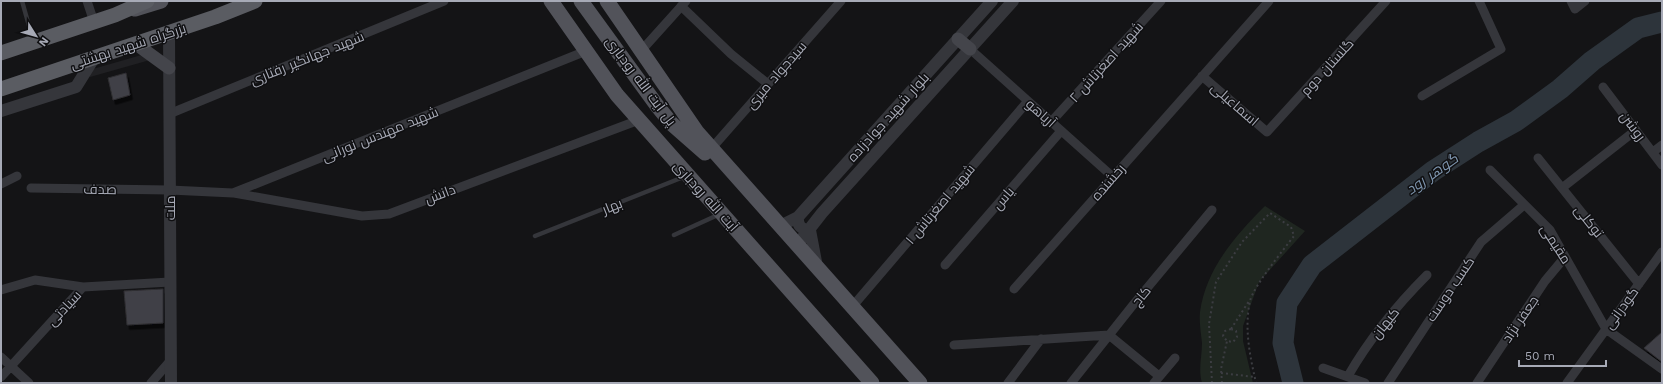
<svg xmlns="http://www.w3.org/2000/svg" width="1663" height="384" viewBox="0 0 1663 384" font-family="'Work Sans',Cairo,sans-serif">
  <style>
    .built { fill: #202023 }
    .green { fill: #1f2620 }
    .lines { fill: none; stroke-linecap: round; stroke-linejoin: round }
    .river { stroke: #2d343b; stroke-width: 21 }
    .building { fill: #414146; stroke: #2f2e32; filter: url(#shadow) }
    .path { stroke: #3c3d42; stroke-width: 2; stroke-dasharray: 2 3; stroke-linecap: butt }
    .service { stroke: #35363b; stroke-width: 4.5 }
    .minor { stroke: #35363b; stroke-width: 9 }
    .tertiary { stroke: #35363b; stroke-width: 12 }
    .secondary { stroke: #44454b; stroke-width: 13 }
    .primary { stroke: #52535a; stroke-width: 15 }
    .trunk { stroke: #5a5c62; stroke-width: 15 }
    .labels { text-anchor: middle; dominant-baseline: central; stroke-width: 3; stroke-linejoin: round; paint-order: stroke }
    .street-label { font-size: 14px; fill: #a7aab6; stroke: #0f0f11 }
    .water-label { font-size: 15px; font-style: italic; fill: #7f96af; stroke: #0f0f11 }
  </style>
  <defs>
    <filter id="shadow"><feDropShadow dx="2.5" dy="4.5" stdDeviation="0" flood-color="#0009"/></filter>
  </defs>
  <rect width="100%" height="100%" fill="#141416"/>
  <path class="built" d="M 145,54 L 150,60 L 90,77 L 86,71 Z"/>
  <path class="green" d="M 1265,206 L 1305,231 L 1259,282 L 1243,326 L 1243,341 L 1253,383 L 1202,383 C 1198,369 1202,357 1202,343 C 1201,333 1199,322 1200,312 C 1206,269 1235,236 1265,206 Z"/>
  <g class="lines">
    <path class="river" d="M 1293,383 L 1283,343 L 1287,303 L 1312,265 L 1433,171 L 1478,142 L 1516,121 L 1560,89 L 1592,61 L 1638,28 L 1662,22"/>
  </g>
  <path class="building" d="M 126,73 L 130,95 L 113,100 L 108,78 Z
    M 163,289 L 163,323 L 127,325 L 124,291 Z
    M 1662,332 L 1662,362 L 1644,348 Z"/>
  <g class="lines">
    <path class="path" d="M 1231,329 L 1236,331 L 1237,337 L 1233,342 L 1227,341 L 1223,336 L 1225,331 Z
      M 1231,329 L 1249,301
      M 1221,373 L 1255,377
      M 1212,383 L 1209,324 L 1216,282 L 1242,242 L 1270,213 L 1291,227 L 1294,236 C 1284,249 1253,287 1250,301 C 1244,329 1250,356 1256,383
      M 1222,383 L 1221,369 L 1227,341"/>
    <path class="service" d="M 22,1 L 33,40
      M 674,235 L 720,214
      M 535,236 L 686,176"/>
    <path class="minor" d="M 87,1 L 94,22
      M 1571,1 L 1575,9 L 1585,1
      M 681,6 L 731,54 L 768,84
      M 970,49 L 1113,177
      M 641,51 L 686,1
      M 1202,76 L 1267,132 L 1386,1
      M 1603,87 L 1662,165
      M 1422,96 L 1501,49 L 1479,1
      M 169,114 L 444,1
      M 1051,122 L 1161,1
      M 711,149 L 841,1
      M 1653,152 L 1662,145
      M 1538,158 L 1639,284
      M 1490,170 L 1550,230 L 1606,329 L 1662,369
      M 1,184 L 17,176
      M 31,188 L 170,190 L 233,193 L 586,51
      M 1562,188 L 1636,130
      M 234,193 L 362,216 L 389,214 L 639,120
      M 945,265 L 1061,131
      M 1014,289 L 1269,1
      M 1,290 L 35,280 L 83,287
      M 852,307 L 1028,101
      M 954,345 L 1109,335 L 1159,376
      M 1,357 L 29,383
      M 1323,368 L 1365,383
      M 1348,376 C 1370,338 1397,305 1427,275
      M 1,377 L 83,287 L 170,282
      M 151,383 L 171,360
      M 1008,383 L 1041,339
      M 1071,383 L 1133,305 L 1212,210
      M 1154,383 L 1175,358
      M 1388,383 L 1481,242 L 1524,205
      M 1477,383 L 1545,281 L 1565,257
      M 1567,383 L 1662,252"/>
    <path class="tertiary" d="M 169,33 L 171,383
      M 1,111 L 76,87 L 94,58
      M 798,217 C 797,226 802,230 810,230 L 817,267
      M 780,226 L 798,217 L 992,1
      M 797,245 L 822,213 L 1013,1"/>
    <path class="secondary" d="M 958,39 L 970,49
      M 136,44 L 169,68"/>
    <path class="primary" d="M 551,1 L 617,95 L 872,383
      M 581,1 L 658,107 L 672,124 L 705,153
      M 607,1 L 697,132 L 920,383
      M 135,9 L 161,1"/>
    <path class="trunk" d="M 1,53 L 115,15 L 147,1
      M 1,89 L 215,17 L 255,1"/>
  </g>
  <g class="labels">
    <g class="street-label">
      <text transform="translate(128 46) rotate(-18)">بزرگراه شهید بهشتی</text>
      <text transform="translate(307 58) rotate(-22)">شهید جهانگیر رفتاری</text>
      <text transform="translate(1106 62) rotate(-48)">شهید اصغرتاش ۲</text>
      <text transform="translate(1327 67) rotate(-48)">گلستان دوم</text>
      <text transform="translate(776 75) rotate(-49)">سیدجواد میری</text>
      <text transform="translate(641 81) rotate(53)">پل آیت الله رودباری</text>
      <text transform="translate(1235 104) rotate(41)">اسماعیلی</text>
      <text transform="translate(1041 113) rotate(42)">آریاهو</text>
      <text transform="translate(888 117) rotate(-48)">بلوار شهید جوادزاده</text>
      <text transform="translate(1633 126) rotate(53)">روشن</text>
      <text transform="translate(380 134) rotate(-22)">شهید مهندس نورانی</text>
      <text transform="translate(1108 182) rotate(-49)">رخشنده</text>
      <text transform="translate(100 189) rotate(1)">صدف</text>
      <text transform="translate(440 194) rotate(-21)">دانش</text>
      <text transform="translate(706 196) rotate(48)">آیت الله رودباری</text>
      <text transform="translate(1003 198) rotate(-49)">یاس</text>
      <text transform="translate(940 204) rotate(-50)">شهید اصغرتاش ۱</text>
      <text transform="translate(612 206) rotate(-22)">بهار</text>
      <text transform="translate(170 208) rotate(-90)">ملت</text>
      <text transform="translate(1589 221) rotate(51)">توکلی</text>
      <text transform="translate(1556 244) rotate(57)">مقیمی</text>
      <text transform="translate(1450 289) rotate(-56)">کسب دوست</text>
      <text transform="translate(1141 296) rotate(-50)">کاج</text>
      <text transform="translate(64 308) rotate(-47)">سیادتی</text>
      <text transform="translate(1621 308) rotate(-54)">گودرانی</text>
      <text transform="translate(1520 319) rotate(-56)">جعفر نژاد</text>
      <text transform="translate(1385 323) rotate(-51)">کیهان</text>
    </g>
    <g class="water-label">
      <text transform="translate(1432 174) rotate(-35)">گوهر رود</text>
    </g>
  </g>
  <rect width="1663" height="384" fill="none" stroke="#a7aab6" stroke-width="4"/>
  <g transform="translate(36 36) rotate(127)" stroke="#0f0f11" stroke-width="3" paint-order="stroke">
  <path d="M0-3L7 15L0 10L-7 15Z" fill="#a7aab6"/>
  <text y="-6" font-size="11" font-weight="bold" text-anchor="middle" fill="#a7aab6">N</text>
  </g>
  <path d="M1519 360v6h87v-6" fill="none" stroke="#a7aab6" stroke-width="2"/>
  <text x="1525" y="360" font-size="12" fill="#a7aab6" stroke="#0f0f11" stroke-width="3" paint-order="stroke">50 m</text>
</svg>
